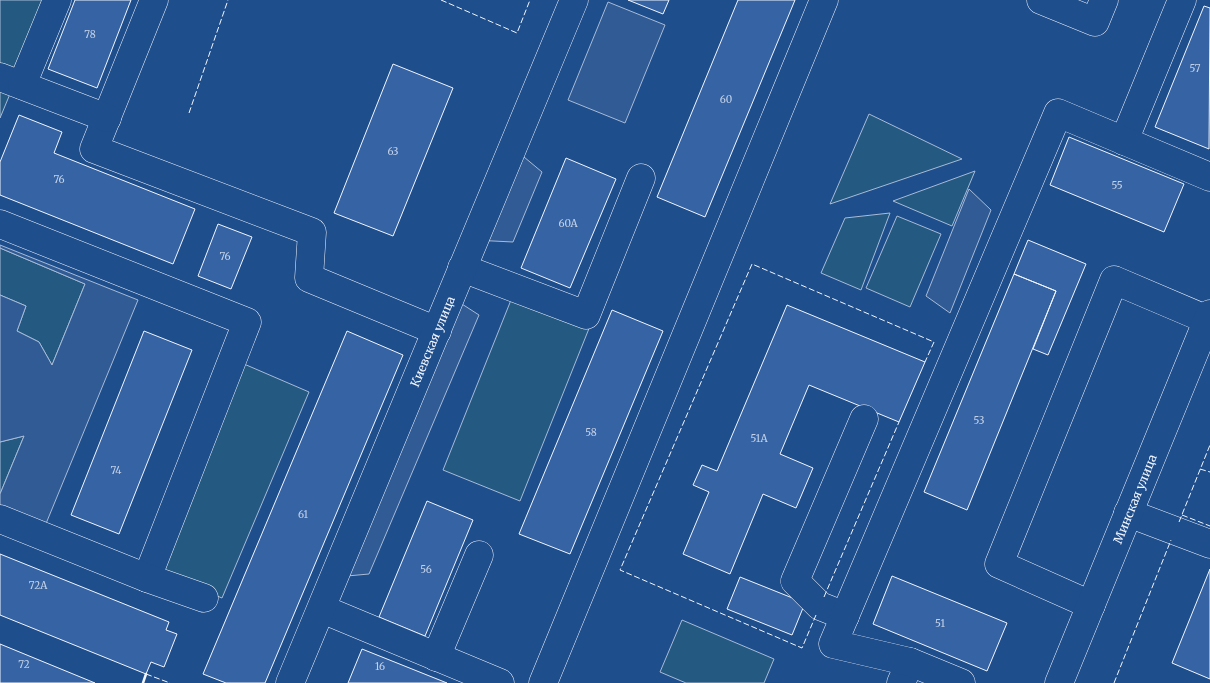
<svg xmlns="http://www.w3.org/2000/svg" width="1210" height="683" viewBox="0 0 1210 683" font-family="Merriweather,serif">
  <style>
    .green { fill: #245a82; stroke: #a8bbd7 }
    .parking { fill: #305b95; stroke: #a8bbd7 }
    .building { fill: #3563a3; stroke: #f2f6ff }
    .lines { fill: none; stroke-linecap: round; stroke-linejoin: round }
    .minor-casing { stroke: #f2f6ff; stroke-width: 29 }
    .minor { stroke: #1f4e8c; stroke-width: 28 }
    .fence { stroke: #f2f6ff; stroke-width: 1; stroke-dasharray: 6 2.5; stroke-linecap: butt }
    .wall { stroke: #f2f6ff; stroke-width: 2.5 }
    .labels { text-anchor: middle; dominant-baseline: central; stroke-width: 4; stroke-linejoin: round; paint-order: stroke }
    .number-label { font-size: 10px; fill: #c3d1e8 }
    .street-label { font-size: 12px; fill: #f2f6ff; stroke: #1f4e8c }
  </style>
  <rect width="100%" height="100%" fill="#1f4e8c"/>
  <path class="green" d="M 0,0 L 49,0 L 0,118 Z
    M 869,114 L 962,159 L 830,204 Z
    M 975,171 L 952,226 L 893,201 Z
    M 890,213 L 861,290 L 821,273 L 845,218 Z
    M 897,216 L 941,234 L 910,307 L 866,288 Z
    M 0,248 L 85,284 L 52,365 L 39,342 L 17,331 L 26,306 L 0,295 Z
    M 513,295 L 590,326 L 520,501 L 443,470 Z
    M 244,364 L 309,392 L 222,598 L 157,571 Z
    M 24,436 L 0,494 L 0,442 Z
    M 682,620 L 774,659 L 764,683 L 686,683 L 660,672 Z"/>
  <path class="parking" d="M 608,2 L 665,25 L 625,123 L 568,100 Z
    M 512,147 L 542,172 L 513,242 L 473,240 Z
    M 969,189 L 991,210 L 950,313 L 926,296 Z
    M 0,245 L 138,300 L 45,526 L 0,507 L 0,494 L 24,436 L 0,442 L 0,295 L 26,306 L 17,331 L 39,342 L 52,365 L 85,284 L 0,248 Z
    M 451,297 L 479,315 L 369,574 L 336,577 Z"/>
  <path class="building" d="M 75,0 L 131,0 L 97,88 L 48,69 Z
    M 628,0 L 669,0 L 663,14 Z
    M 738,0 L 795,0 L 705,217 L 657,197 Z
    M 1204,6 L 1210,8 L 1209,149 L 1155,127 Z
    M 393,64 L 453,88 L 393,236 L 334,213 Z
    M 19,115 L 62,132 L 54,153 L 195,209 L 173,264 L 0,195 L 0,162 Z
    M 1069,137 L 1184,184 L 1164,232 L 1050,185 Z
    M 566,158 L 616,179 L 570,288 L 521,268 Z
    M 218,224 L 252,237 L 231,289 L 198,276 Z
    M 1028,240 L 1086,264 L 1048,355 L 1033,349 L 1056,291 L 1014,274 Z
    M 1014,274 L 1056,291 L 967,510 L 924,492 Z
    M 787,305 L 925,362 L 899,422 L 809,385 L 780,454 L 813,468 L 796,508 L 763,494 L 730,574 L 683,554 L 709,492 L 693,485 L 702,465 L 717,471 Z
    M 612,310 L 663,331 L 570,554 L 519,534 Z
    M 144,331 L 192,350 L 119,534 L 71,515 Z
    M 347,331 L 403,355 L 265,683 L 226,683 L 203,674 Z
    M 427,501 L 473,520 L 425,636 L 379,617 Z
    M 0,554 L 169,622 L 166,630 L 177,634 L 164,667 L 151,662 L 146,674 L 0,615 Z
    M 1210,569 L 1210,679 L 1172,663 Z
    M 892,576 L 1007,623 L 987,671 L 873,624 Z
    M 740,577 L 805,603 L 792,635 L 727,609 Z
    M 0,644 L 95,683 L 0,683 Z
    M 362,649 L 447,683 L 348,683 Z"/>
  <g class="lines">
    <g class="minor-casing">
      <g id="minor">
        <path d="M 154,0 L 94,149 L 312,232 L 309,278 L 437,331"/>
        <path d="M 1041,0 L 1095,22 L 1104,0"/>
        <path d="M 0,77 L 107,118"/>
        <path d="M 22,85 L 57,0"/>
        <path d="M 1124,141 L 1182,0"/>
        <path d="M 0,224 L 247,322 L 147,578"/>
        <path d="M 462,268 L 586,315 L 641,178"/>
        <path d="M 1128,513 L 1210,544"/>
        <path d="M 0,519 L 147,578 L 204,598"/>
        <path d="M 1091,605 L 999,564 L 1114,280 L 1208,320"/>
        <path d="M 322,609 L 500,683"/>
        <path d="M 845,616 L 820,606 L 795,581 L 864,419"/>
        <path d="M 436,657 L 479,555"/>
        <path id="s1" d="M 290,683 L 574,0"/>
        <path d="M 543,683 L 824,0"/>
        <path d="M 901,683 L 910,662"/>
        <path d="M 961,683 L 910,662 L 833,644 L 1058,113 L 1210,177"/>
        <path id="s2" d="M 1059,683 L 1210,314"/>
      </g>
    </g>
    <use href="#minor" class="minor"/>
    <path class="fence" d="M 441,0 L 517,33 L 530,0
      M 189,113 L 228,0
      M 1200,469 L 1210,472
      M 1182,515 L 1210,526
      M 1179,522 L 1210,445
      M 824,597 L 899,422
      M 816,615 L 802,648 L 620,570 L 752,264 L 934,342 L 925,362
      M 146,674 L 170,683
      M 1114,683 L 1171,540"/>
    <path class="wall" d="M 143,683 L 146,674"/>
  </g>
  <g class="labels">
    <g class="number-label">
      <text x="90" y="34">78</text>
      <text x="1195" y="68">57</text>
      <text x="726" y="99">60</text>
      <text x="393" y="151">63</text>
      <text x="59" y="179">76</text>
      <text x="1117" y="185">55</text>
      <text x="568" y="223">60А</text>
      <text x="225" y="256">76</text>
      <text x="979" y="420">53</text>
      <text x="591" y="432">58</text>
      <text x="759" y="438">51А</text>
      <text x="116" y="470">74</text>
      <text x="303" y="514">61</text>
      <text x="426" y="569">56</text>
      <text x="38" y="585">72А</text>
      <text x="940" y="623">51</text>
      <text x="24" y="664">72</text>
      <text x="380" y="666">16</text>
    </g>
    <g class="street-label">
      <text stroke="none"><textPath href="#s1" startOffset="370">Киевская улица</textPath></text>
      <text stroke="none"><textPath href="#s2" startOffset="199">Минская улица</textPath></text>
    </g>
  </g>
</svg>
